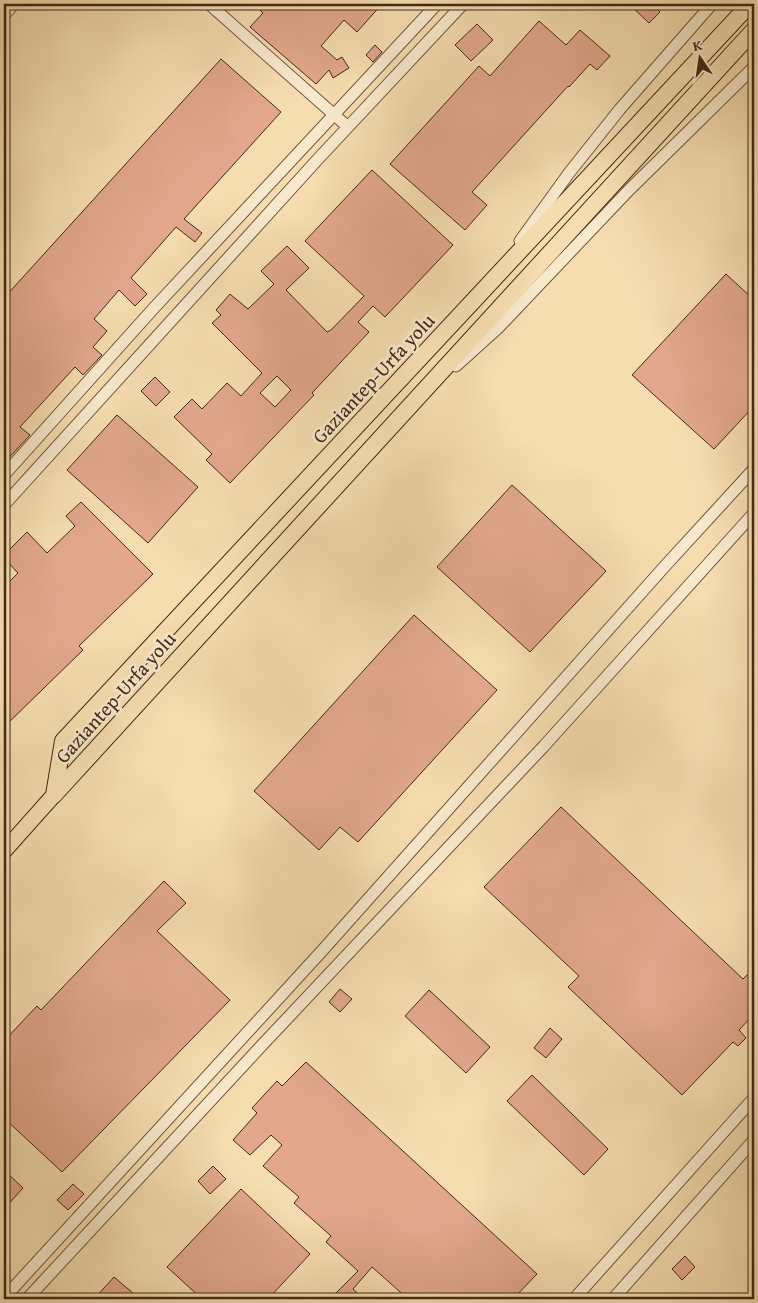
<svg xmlns="http://www.w3.org/2000/svg" width="758" height="1303" viewBox="0 0 758 1303" font-family="'Gentium Book Plus',serif">
  <style>
    .building { fill: #e2a78d; stroke: #412918; fill-rule: evenodd }
    .lines { fill: none; stroke-linecap: round; stroke-linejoin: round }
    .minor-casing { stroke: #6e563e; stroke-width: 13 }
    .major-casing { stroke: #412918; stroke-width: 17 }
    .highway-casing { stroke: #412918; stroke-width: 18 }
    .minor { stroke: #f9e9cc; stroke-width: 11 }
    .major { stroke: #f6ddb0; stroke-width: 15 }
    .highway { stroke: #f6ddb0; stroke-width: 16 }
    .labels { text-anchor: middle; dominant-baseline: central; stroke-width: 5; stroke-linejoin: round; paint-order: stroke }
    .street-label { font-size: 20px; fill: #412918; stroke: #f9e9cc }
  </style>
  <rect width="100%" height="100%" fill="#f6ddb0"/>
  <filter id="stains"><feTurbulence type="fractalNoise" baseFrequency=".004" numOctaves="4"/><feColorMatrix values="0 0 0 0 .2 0 0 0 0 .09 0 0 0 0 .02 0 0 0 .5 -.17"/></filter>
  <radialGradient id="worn" r=".72"><stop offset=".6" stop-color="#630" stop-opacity="0"/><stop offset="1" stop-color="#630" stop-opacity=".3"/></radialGradient>
  <path class="building" d="M 253,4 L 382,4 L 357,32 L 344,20 L 321,46 L 337,60 L 342,57 L 349,68 L 333,78 L 329,70 L 316,84 L 250,27 L 263,13 Z
    M 629,4 L 652,4 L 660,12 L 649,23 Z
    M 539,21 L 566,45 L 580,30 L 610,56 L 597,70 L 590,64 L 569,87 L 568,86 L 472,192 L 487,205 L 465,230 L 390,164 L 479,66 L 490,76 Z
    M 477,24 L 493,40 L 471,61 L 455,45 Z
    M 375,45 L 382,52 L 373,62 L 366,55 Z
    M 221,59 L 281,112 L 184,219 L 202,233 L 195,242 L 176,227 L 131,278 L 147,294 L 135,306 L 119,290 L 94,319 L 107,331 L 93,347 L 102,355 L 83,375 L 75,367 L 20,427 L 30,435 L 4,463 L 4,298 Z
    M 372,170 L 453,245 L 385,317 L 373,306 L 358,322 L 369,332 L 312,393 L 314,395 L 230,483 L 206,460 L 212,454 L 174,417 L 192,399 L 202,409 L 227,383 L 241,396 L 262,373 L 212,323 L 221,315 L 216,310 L 230,294 L 248,309 L 274,284 L 261,271 L 287,246 L 309,268 L 286,290 L 327,332 L 331,330 L 364,296 L 305,241 ZM 277,376 L 291,390 L 275,407 L 260,393 Z
    M 726,274 L 754,300 L 754,406 L 714,449 L 632,375 Z
    M 155,377 L 170,392 L 156,406 L 141,391 Z
    M 117,415 L 198,487 L 148,543 L 67,470 Z
    M 512,485 L 606,571 L 530,652 L 437,567 Z
    M 81,502 L 153,574 L 79,646 L 83,650 L 4,727 L 4,587 L 18,573 L 4,558 L 4,555 L 27,532 L 47,553 L 75,526 L 66,516 Z
    M 414,615 L 497,690 L 358,842 L 340,827 L 319,850 L 254,791 Z
    M 561,807 L 743,979 L 749,973 L 754,978 L 754,1014 L 739,1030 L 746,1038 L 738,1046 L 733,1042 L 682,1095 L 568,987 L 579,976 L 484,887 Z
    M 164,881 L 186,903 L 157,931 L 230,1000 L 62,1172 L 4,1118 L 4,1041 L 37,1006 L 41,1010 Z
    M 340,989 L 352,999 L 340,1012 L 329,1002 Z
    M 429,990 L 490,1047 L 466,1073 L 405,1016 Z
    M 550,1028 L 562,1039 L 546,1058 L 534,1048 Z
    M 306,1062 L 537,1274 L 513,1299 L 408,1299 L 372,1267 L 353,1289 L 364,1299 L 330,1299 L 358,1271 L 326,1242 L 331,1236 L 294,1203 L 299,1197 L 263,1166 L 282,1145 L 271,1135 L 250,1155 L 233,1140 L 257,1113 L 252,1108 L 277,1081 L 282,1086 Z
    M 532,1075 L 608,1149 L 584,1175 L 507,1101 Z
    M 213,1166 L 226,1179 L 210,1194 L 198,1181 Z
    M 4,1170 L 23,1188 L 4,1209 Z
    M 73,1184 L 84,1194 L 68,1210 L 57,1200 Z
    M 241,1189 L 310,1254 L 268,1299 L 202,1299 L 167,1267 Z
    M 685,1256 L 695,1267 L 682,1280 L 672,1269 Z
    M 114,1277 L 140,1299 L 94,1299 Z"/>
  <g class="lines">
    <g class="minor-casing">
      <path id="minor" d="M 209,4 L 348,127
        M 4,15 L 14,4
        M 520,241 L 569,173 L 620,109 L 712,4
        M 456,366 L 498,328 L 629,190 L 754,67
        M 4,475 L 153,309 L 437,4
        M 4,505 L 318,159 L 463,4
        M 4,1298 L 321,952 L 665,566 L 754,469
        M 27,1299 L 264,1043 L 544,746 L 754,513
        M 574,1299 L 754,1098
        M 613,1299 L 754,1140"/>
    </g>
    <g class="major-casing">
      <path id="major" d="M 4,851 L 54,795"/>
    </g>
    <g class="highway-casing">
      <path id="highway" d="M 54,795 L 63,741 L 750,4
        M 54,795 L 754,30"/>
    </g>
    <use href="#minor" class="minor"/>
    <use href="#major" class="major"/>
    <use href="#highway" class="highway"/>
  </g>
  <g class="labels">
    <g class="street-label">
      <text transform="translate(373 378) rotate(-47)">Gaziantep-Urfa yolu</text>
      <text transform="translate(115 697) rotate(-48)">Gaziantep-Urfa yolu</text>
    </g>
  </g>
  <rect width="758" height="1303" fill="none" stroke="#f6ddb0" stroke-width="20"/>
  <rect x="5" y="5" width="748" height="1293" fill="none" stroke="#412918" stroke-width="2.5"/>
  <rect x="10" y="10" width="738" height="1283" fill="none" stroke="#412918"/>
  <g transform="translate(700 58) rotate(347)" stroke="#f9e9cc" stroke-width="4" paint-order="stroke">
  <path d="M0-4L9 19L0 12L-9 19Z" fill="#412918"/>
  <text y="-8" font-size="14" font-weight="bold" text-anchor="middle" fill="#412918">K</text>
  </g>
  <rect width="100%" height="100%" filter="url(#stains)"/>
  <rect width="100%" height="100%" fill="url(#worn)"/>
</svg>
